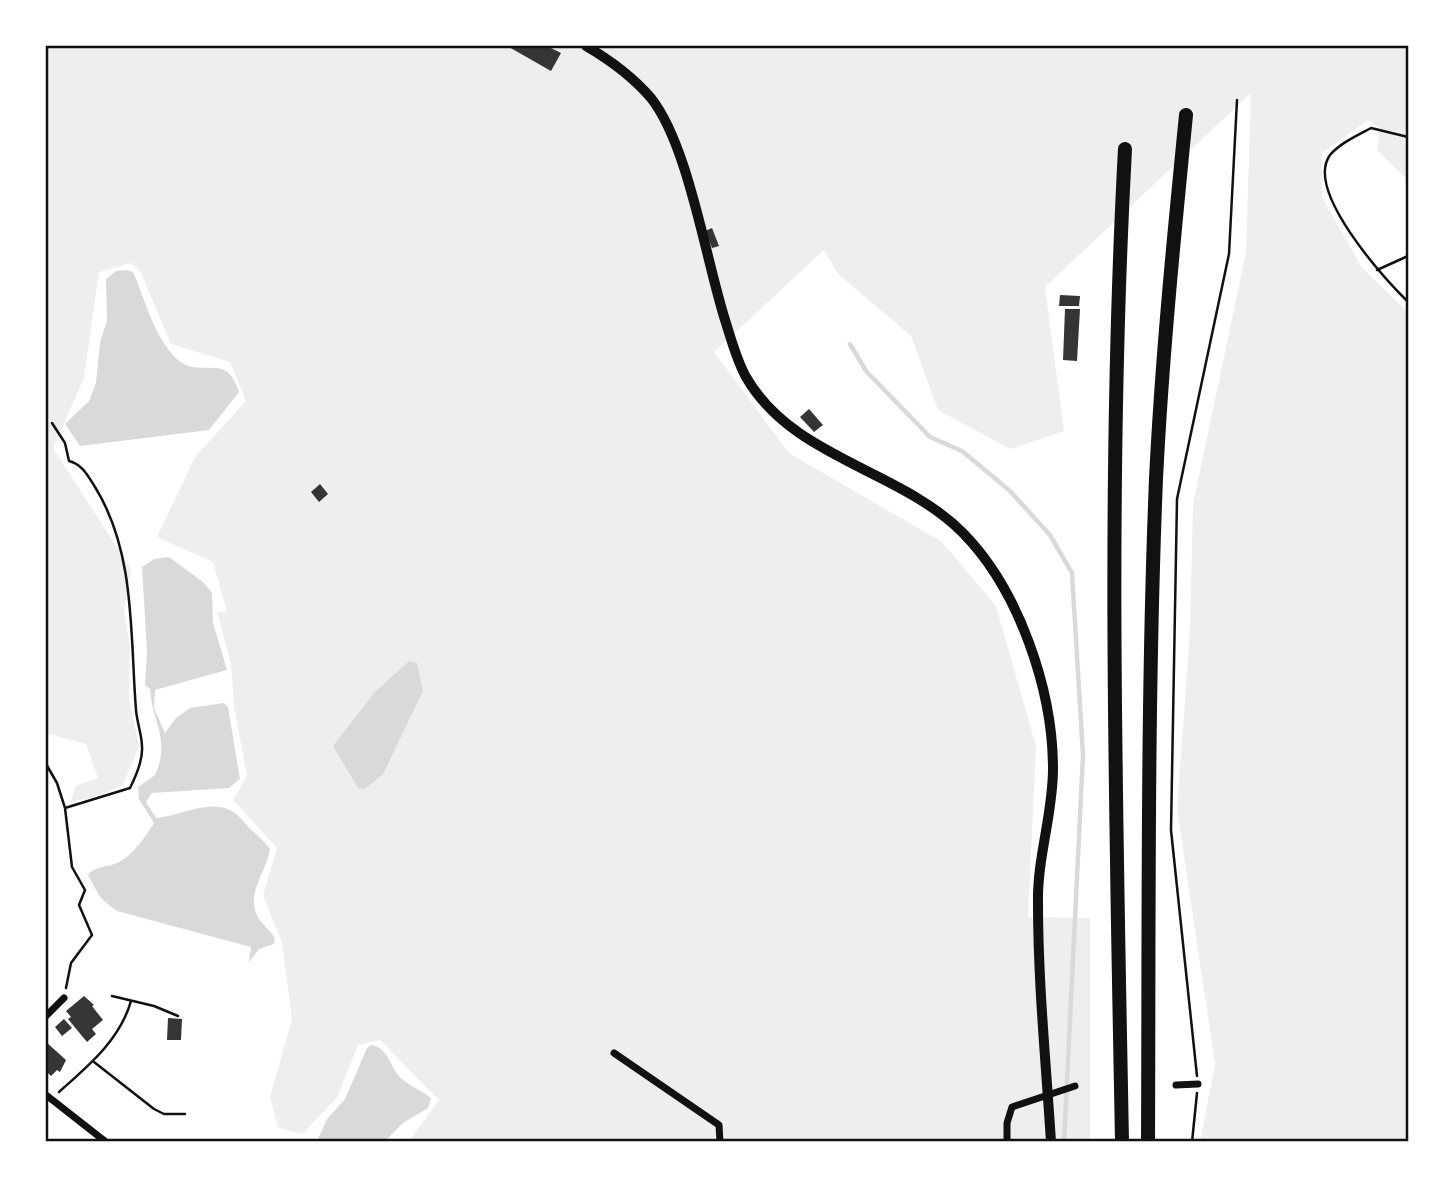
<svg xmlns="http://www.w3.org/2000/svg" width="1454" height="1187" viewBox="0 0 1454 1187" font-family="'Roboto Condensed',sans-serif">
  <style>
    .green { fill: #eee }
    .water { fill: #d9d9d9 }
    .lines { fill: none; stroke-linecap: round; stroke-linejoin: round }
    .stream { stroke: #d9d9d9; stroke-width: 4.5 }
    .building { fill: #353535 }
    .path { stroke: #111; stroke-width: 2.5 }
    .minor { stroke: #111; stroke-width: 7 }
    .tertiary { stroke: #111; stroke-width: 10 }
    .motorway { stroke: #111; stroke-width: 14 }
    .neatline { fill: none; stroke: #111; stroke-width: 2.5 }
  </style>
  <rect width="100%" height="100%" fill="#fff"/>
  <path class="green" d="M 46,46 L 1408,46 L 1408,180 L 1377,150 L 1380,128 L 1368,120 L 1322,153 L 1322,197 L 1362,268 L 1408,312 L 1408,1141 L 1200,1141 L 1215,1064 L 1177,809 L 1190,632 L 1193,504 L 1246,252 L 1251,93 L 1045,287 L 1064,431 L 1010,449 L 938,410 L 911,336 L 838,274 L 824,250 L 714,352 L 789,453 L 942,542 L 996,606 L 1036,746 L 1028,917 L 1090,918 L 1090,1141 L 409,1141 L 439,1100 L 380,1040 L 358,1045 L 337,1098 L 302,1134 L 278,1128 L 270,1097 L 292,1019 L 282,943 L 263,895 L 277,848 L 233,800 L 247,776 L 234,707 L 231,664 L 217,612 L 227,612 L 213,562 L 157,537 L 195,457 L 246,401 L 230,362 L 171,344 L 141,273 L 131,263 L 99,272 L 84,378 L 53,448 L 131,569 L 124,610 L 130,648 L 129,700 L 139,746 L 123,785 L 99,796 L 70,802 L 76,786 L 98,778 L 86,744 L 50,734 L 46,740 Z"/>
  <path class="water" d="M 126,270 L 133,272 C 145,299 155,340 178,360 C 202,380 226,350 239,392 L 209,430 L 80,446 L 65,424 L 89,401 L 96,383 L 100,342 L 107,321 L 106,279 L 116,271 Z
    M 169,557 L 203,582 L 212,593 L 213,623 L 227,670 L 155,690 L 154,708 L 165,733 L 176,718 L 190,708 L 224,703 L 228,707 L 240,779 L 229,788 L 152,793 L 146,802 L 156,818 C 187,815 220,792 243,821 C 251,831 262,838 270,849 C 267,870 246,894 257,915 C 261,924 270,930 275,938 L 274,944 L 259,949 L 249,962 L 251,947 L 117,911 C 96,896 99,894 88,875 C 96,865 108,868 119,862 C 133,855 145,837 154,823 L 139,799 L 138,787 L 155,775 C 171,740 152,722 150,689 L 145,685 L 147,652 L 142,567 L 154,559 Z
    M 409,661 L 417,663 L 423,691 L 383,774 L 365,789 L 358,788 L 333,746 L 375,692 Z
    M 371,1045 C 389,1047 390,1069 402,1079 C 409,1085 419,1090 427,1095 L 431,1098 L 428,1108 L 403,1123 L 385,1141 L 317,1141 L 327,1119 L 345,1099 L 367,1048 Z"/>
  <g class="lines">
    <path class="stream" d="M 850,344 L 866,371 L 930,437 L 962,451 L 1009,490 L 1050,535 L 1072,573 L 1083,755 L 1064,1142"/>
  </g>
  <path class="building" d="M 507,46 L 547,46 L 561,53 L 551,71 Z
    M 712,228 L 719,246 L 712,248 L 705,231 Z
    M 1060,295 L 1080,296 L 1079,306 L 1059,306 Z
    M 1065,309 L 1080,309 L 1077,361 L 1063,360 Z
    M 809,409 L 823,425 L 814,432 L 800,417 Z
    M 320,484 L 328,494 L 319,502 L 311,492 Z
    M 84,996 L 94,1005 L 92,1006 L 103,1020 L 92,1029 L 96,1034 L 87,1042 L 68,1019 L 71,1017 L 66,1011 Z
    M 168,1018 L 182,1019 L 181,1040 L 167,1040 Z
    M 64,1019 L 72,1028 L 62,1036 L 55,1027 Z
    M 46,1042 L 66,1060 L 60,1072 L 57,1070 L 51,1076 L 46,1071 Z"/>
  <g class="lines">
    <path class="path" d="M 1408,137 L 1371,128 C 1358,135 1340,143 1330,155 C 1304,191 1385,279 1408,302
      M 1377,270 L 1408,256
      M 52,423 L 65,443 L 69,461 C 82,464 88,476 95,487 C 136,553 130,636 136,710 C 137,723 142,735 142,747 C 143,761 136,776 130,788 L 65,808 L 72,867 L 85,890 L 79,905 L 92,935 L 71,963 L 66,988
      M 46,764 L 57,783 L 65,808
      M 112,996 L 154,1006 L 178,1016
      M 94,1062 L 154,1109 L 164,1114 L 185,1114
      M 1197,1076 L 1171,830 L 1177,499 L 1229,254 L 1237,100
      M 59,1092 C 88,1066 120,1040 131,1001
      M 1192,1142 L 1197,1093"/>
    <path class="minor" d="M 46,1016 L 64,998
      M 614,1053 L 719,1125 L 720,1142
      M 1176,1085 L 1198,1084
      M 46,1095 L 106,1142
      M 1007,1142 L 1007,1123 L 1012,1107 L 1075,1086"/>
    <path class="tertiary" d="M 586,46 C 610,60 633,77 651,98 C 689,146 706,262 726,323 C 732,342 737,361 746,377 C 793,459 900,469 963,533 C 1019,590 1053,690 1053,769 C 1053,814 1037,858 1038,903 C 1038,983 1046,1063 1051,1142"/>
    <path class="motorway" d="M 1122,1142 C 1116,810 1107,480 1125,149
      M 1148,1142 C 1149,921 1147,700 1156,479 C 1162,357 1174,236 1186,115"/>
  </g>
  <rect width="1454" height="1187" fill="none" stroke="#ffffff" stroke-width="94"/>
  <rect x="47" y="47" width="1360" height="1093" class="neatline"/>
</svg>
